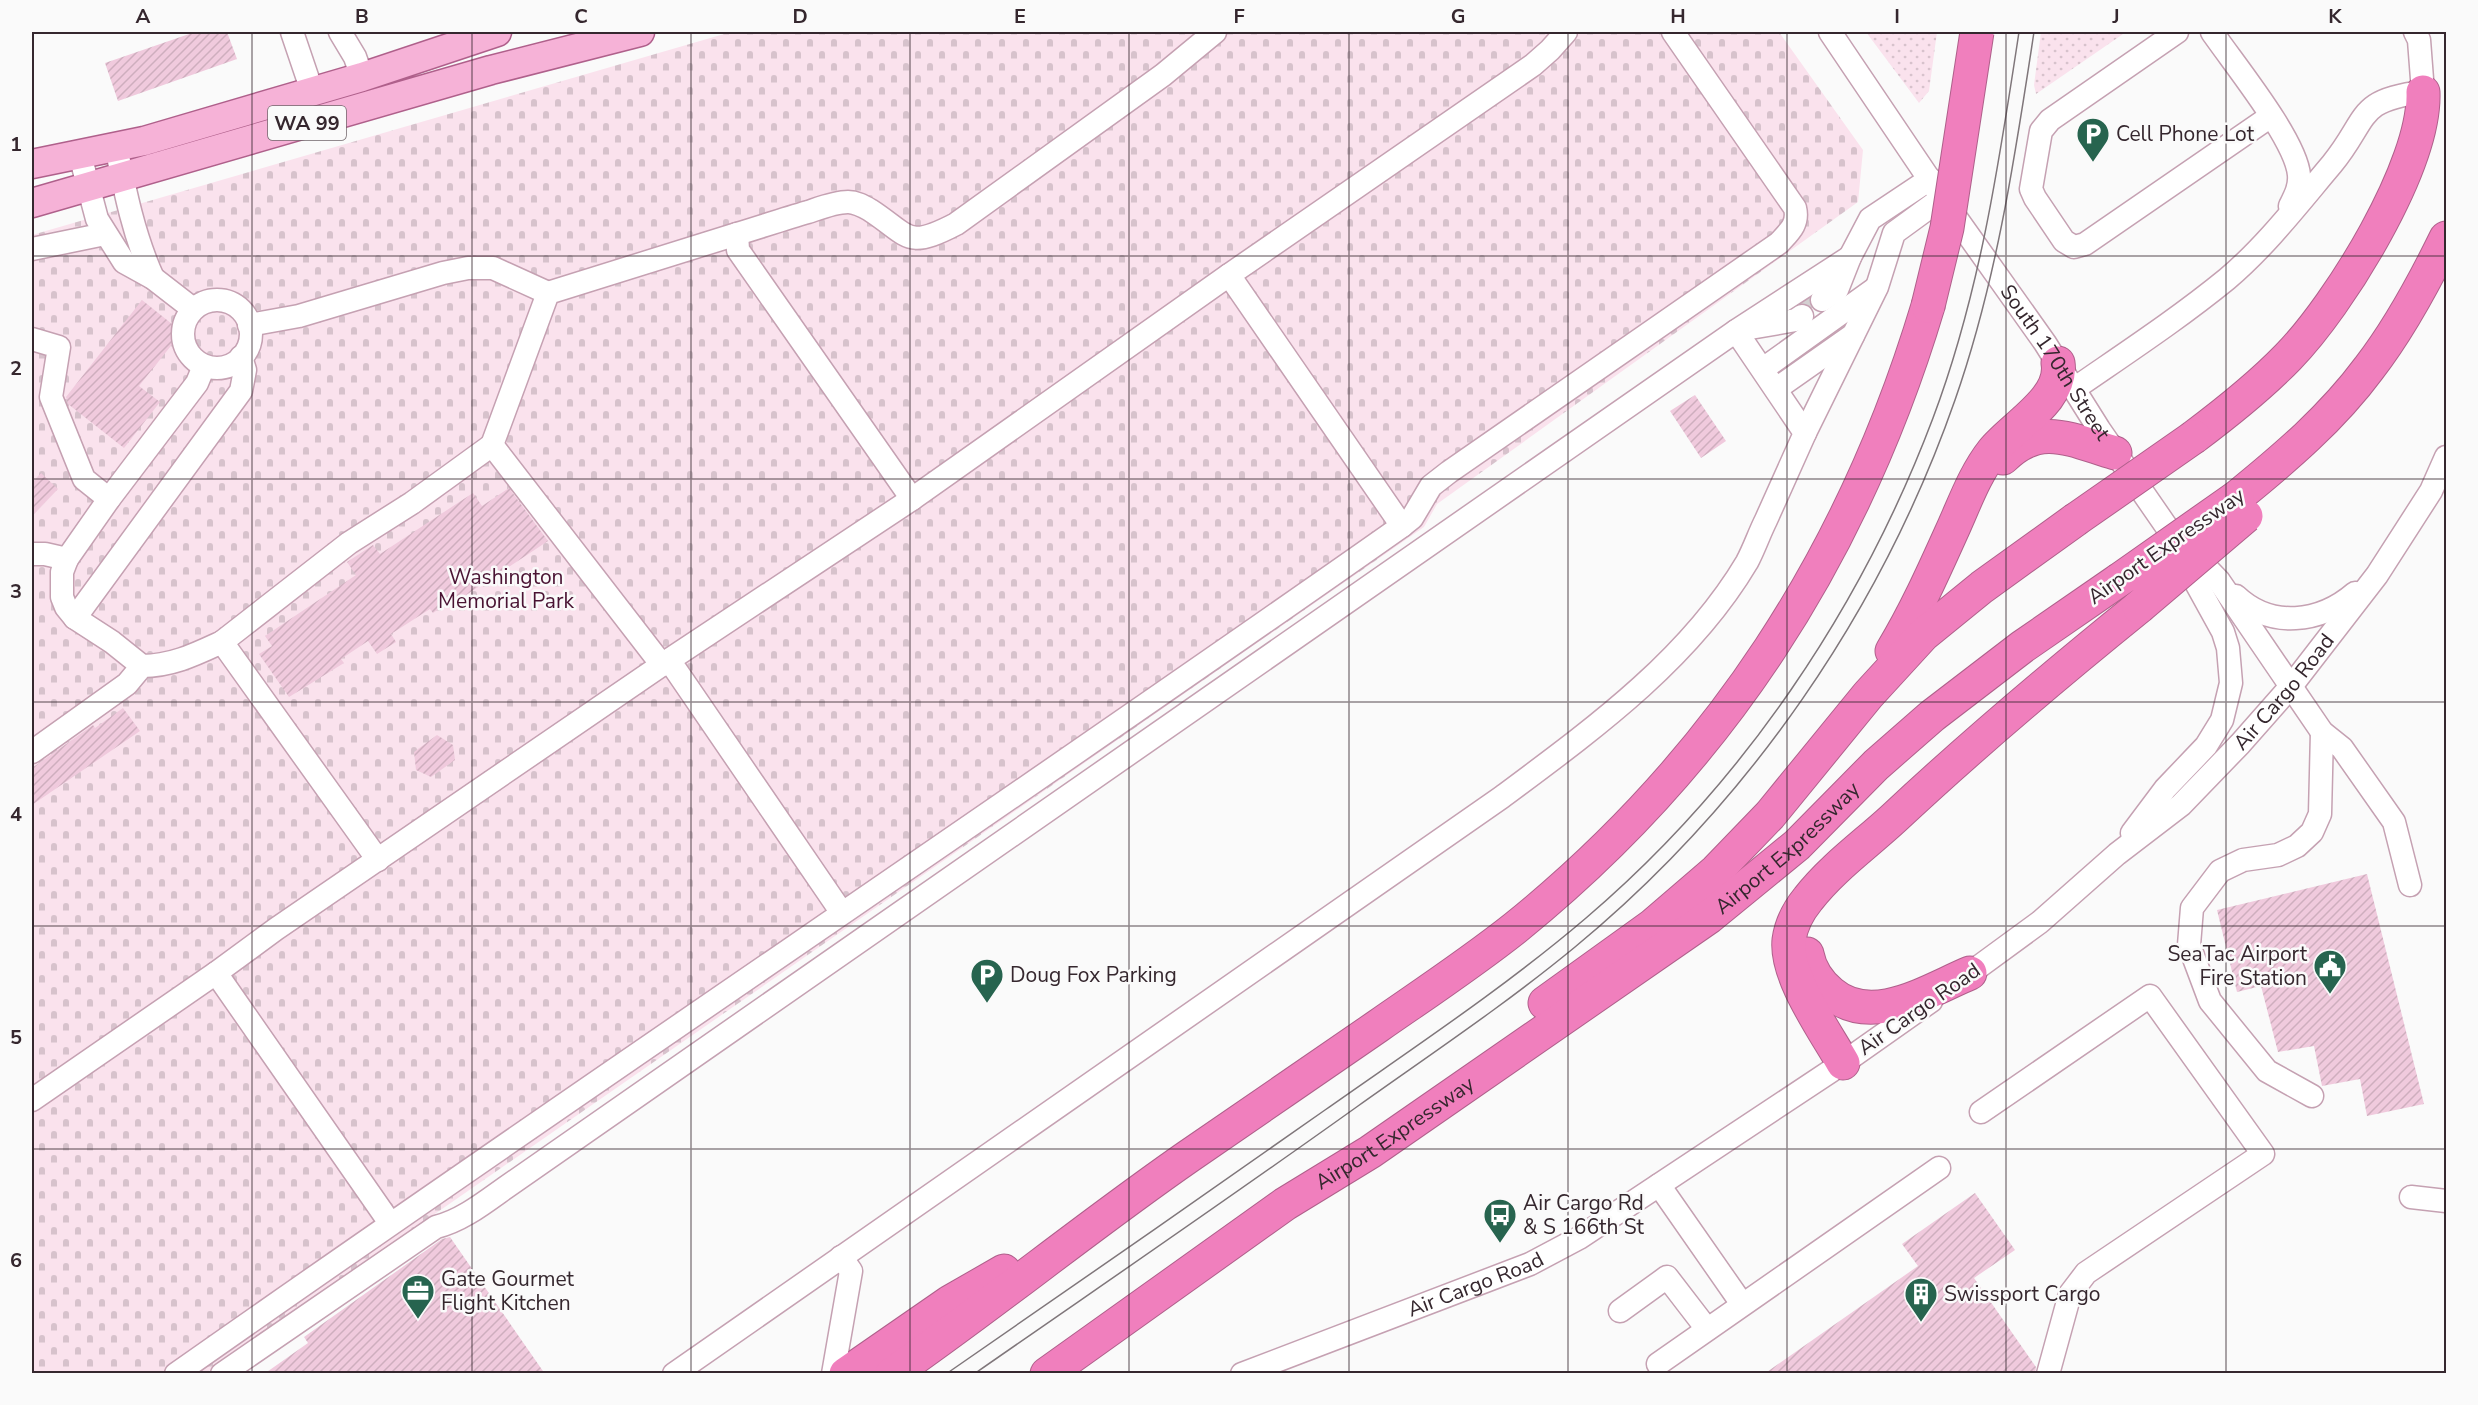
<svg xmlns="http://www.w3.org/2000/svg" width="2478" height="1405" viewBox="0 0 2478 1405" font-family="'Nunito Sans',sans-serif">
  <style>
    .grass { fill: url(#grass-dots) }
    .cemetery { fill: url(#cemetery-stones) }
    .building { fill: url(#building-hatch) }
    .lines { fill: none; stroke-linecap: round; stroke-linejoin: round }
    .minor-tunnel { stroke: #d3d0d1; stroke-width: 22; stroke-dasharray: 22 11; stroke-linecap: butt }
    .minor-casing { stroke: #c5a1b2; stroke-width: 25 }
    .major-casing { stroke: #af608b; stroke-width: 31 }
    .highway-casing { stroke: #af608b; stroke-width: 35 }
    .minor { stroke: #fff; stroke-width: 22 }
    .major { stroke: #f6b2d7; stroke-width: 28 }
    .highway { stroke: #f07fbd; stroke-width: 33 }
    .tram { stroke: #7f767a; stroke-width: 1.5 }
    .highway-bridge-casing { stroke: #af608b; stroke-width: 35; stroke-linecap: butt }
    .highway-bridge { stroke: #f07fbd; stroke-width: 33 }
    .grid { fill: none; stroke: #35272e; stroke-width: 1.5; stroke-opacity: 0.55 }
    .labels { text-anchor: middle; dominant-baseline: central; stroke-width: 5; stroke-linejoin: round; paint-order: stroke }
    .shield { fill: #fafafa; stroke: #70666b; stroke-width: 1.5 }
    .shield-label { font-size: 20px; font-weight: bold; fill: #35272e }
    .poi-label { font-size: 21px; fill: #35272e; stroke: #fafafa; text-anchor: start }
    .street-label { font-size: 21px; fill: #35272e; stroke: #fafafa }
    .park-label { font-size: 21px; fill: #491333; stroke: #fafafa }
    .neatline { fill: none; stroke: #35272e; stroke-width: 2 }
    .grid-label { font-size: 20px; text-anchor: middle; font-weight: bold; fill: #35272e }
  </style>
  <defs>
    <pattern id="grass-dots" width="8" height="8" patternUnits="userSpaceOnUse" patternTransform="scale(1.5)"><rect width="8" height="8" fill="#fae2ed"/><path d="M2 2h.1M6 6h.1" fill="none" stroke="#d7c2cc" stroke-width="1.8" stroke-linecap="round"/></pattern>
    <pattern id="cemetery-stones" width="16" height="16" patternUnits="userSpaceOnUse" patternTransform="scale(1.5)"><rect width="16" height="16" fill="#fae2ed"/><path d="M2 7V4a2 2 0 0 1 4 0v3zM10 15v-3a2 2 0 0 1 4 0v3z" fill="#d7c2cc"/></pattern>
    <pattern id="building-hatch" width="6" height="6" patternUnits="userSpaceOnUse" patternTransform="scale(1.5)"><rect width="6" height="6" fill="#f0cadd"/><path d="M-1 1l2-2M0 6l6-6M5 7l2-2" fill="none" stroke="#ceaebe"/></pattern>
  </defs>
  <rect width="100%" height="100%" fill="#fafafa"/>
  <path class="grass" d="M 1866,32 L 1937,32 L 1929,91 L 1919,103 Z
    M 2041,32 L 2126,32 L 2036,94 L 2034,85 Z"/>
  <path class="cemetery" d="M 731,32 L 1779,32 L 1863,150 L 1858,202 L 1437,504 L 1424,527 L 206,1373 L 32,1374 L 32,235 Z"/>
  <path class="building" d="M 195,32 L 227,32 L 237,59 L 118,101 L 105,63 Z
    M 142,300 L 182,332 L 139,386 L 160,402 L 124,448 L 68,404 L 66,397 Z
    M 1695,395 L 1726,441 L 1701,458 L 1670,411 Z
    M 41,473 L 58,489 L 32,516 L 32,483 Z
    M 509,488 L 548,541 L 454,603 L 452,600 L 433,613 L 430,609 L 391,634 L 396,642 L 377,654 L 368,641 L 341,659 L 344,663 L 289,697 L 259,654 L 272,646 L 265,636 L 356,575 L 347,562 L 373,545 L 380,554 L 473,493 L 482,506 Z
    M 123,708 L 140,731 L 32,805 L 32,768 L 93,725 L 95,728 Z
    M 437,735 L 453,745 L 455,760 L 431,777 L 416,770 L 414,752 Z
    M 2367,874 L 2424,1104 L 2367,1116 L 2360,1079 L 2322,1086 L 2314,1046 L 2278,1052 L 2261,986 L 2237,992 L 2217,910 Z
    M 1975,1193 L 2015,1250 L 1974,1278 L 2036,1367 L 2035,1374 L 1764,1374 L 1918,1266 L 1902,1244 Z
    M 450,1237 L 545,1374 L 264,1374 L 308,1343 L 304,1337 L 442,1239 Z"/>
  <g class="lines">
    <path class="minor-tunnel" d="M 1795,307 L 1816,291"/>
    <g class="minor-casing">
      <g id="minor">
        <path d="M 292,32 L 312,91"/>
        <path d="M 340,32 L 355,57 L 362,77"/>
        <path id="s1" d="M 1830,32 L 1942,198 L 2045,343 L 2099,429 L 2166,526 L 2219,581 L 2322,732 L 2342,748 L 2394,822 L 2410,885"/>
        <path d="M 2177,32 L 2050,120 L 2041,131 L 2031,189 L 2035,198 L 2064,241 L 2074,247 L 2085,244 L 2271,116"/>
        <path d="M 2212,32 C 2234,64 2296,140 2299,175 C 2300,187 2295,196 2290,206"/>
        <path d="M 116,146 C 125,192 134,236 153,278"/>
        <path d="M 80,155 L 97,219 L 124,262 L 153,278 L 193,309"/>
        <path d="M 737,234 C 760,227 784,219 808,212 C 820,208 835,202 848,202 C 856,202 863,206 870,210 C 910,236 906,250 956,224 L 1163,75 L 1215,32"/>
        <path d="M 32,249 L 105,234"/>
        <path d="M 1822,300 L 1837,290 L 1850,257 L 1870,219 L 1930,179"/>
        <circle cx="217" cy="334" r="34"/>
        <path d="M 249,325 L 299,316 L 443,273 L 468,268 L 493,268 L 548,293"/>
        <path d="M 1750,328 L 1796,320 L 1802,316"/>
        <path d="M 32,339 L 59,347 L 51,397 L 84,479 L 109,499"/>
        <path d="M 1763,369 L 1876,288"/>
        <path d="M 1776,389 L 1853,335"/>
        <path d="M 2074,389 C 2126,353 2178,319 2227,279 C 2266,246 2299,203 2332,164 C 2369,119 2355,100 2423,92 L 2419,40 L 2415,32"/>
        <path d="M 1805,433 L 1877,287 L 1894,233 L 1942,198"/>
        <path d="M 492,445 L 548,293 L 737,234 L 738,250 L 912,499"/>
        <path d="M 1402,526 L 1229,275 L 1533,65 L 1550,50 L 1566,32"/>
        <path d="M 32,554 L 45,554 L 67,559"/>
        <path d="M 2236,596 C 2271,629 2320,623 2355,593"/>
        <path d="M 75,618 L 241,391 L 245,370 L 241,357"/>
        <path d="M 222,642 L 349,543 L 412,503 L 492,445 L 662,665"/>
        <path d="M 142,666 L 112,642 L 75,618 L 66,607 L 62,597 L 62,572 L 67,559 L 109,499 L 197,383 L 204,366"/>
        <path d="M 32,752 L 127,684 L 142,666 C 172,666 196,654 222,642 L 378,860"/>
        <path d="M 2132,833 L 2165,789 L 2206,746 L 2222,720 L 2231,683 L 2228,648 L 2223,632 L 2180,554"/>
        <path d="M 842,913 L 669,660 L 912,499 L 1229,275"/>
        <path id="s2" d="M 1958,982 L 2040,922 L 2117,854 L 2181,805 L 2240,744 L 2292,685 L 2377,575 L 2431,491 L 2446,457"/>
        <path d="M 2312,1096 L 2267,1071 L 2210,1001 L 2189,945 L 2192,908 L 2220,871 L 2243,860 L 2278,855 L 2297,846 L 2312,832 L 2320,814 L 2322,732"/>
        <path d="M 32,1100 L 216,973"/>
        <path d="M 1981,1112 L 2150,996 L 2263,1154 L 2086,1273 L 2070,1294 L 2048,1374"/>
        <path d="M 1659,1185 L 1742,1304"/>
        <path d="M 2411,1197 L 2446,1201"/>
        <path d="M 390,1223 L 216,973 L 276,929 L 669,660"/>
        <path d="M 1620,1311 L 1667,1277 L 1707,1329"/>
        <path d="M 1658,1364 L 1939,1168"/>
        <path d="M 176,1374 C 582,1088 996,812 1402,526 L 1412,518 L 1431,486 L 1449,472 L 1779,243 C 1789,232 1799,224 1795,208 L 1673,32"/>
        <path d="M 222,1374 L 436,1227 C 461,1221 484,1203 505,1188 L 1736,331 L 1850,257"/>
        <path d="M 674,1374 L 1502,797 C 1592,730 1689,660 1747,562 C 1754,549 1759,534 1766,520 C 1779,491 1792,462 1805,433 L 1736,331"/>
        <path d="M 833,1374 L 851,1271 L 841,1257"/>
        <path id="s3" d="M 1242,1374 L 1530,1264 L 1579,1238 L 1843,1063 L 1931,1001"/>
      </g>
    </g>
    <g class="major-casing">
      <path id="major" d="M 32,164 L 144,141 L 362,77 L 497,32
        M 32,203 L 491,70 L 640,32"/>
    </g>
    <g class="highway-casing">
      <g id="highway">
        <path d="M 2194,437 C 2226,413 2259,387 2288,357 C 2339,305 2426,165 2423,92"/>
        <path d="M 2003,458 C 2040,421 2071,440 2115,453"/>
        <path d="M 2237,497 C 2285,458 2332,418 2369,368 C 2400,328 2424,283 2446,238"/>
        <path d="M 1892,651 C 1915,613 1933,573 1951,533 C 1964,505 1974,475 1993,451 C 2013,426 2064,399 2058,363"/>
        <path d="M 1807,954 C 1810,970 1819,983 1831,993 C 1872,1028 1929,990 1970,973"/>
        <path d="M 1545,1003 L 1652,926 L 1716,871 L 1770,815 L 1868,695 L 1923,635 L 1982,587 L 2075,520"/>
        <path d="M 1843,1063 C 1825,1031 1785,976 1789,940 C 1791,925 1799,910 1808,899 C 1832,868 1866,844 1894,818 C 1973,744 2055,675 2139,607"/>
        <path d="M 846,1374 L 950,1302 L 1004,1271"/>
        <path d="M 892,1374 C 993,1304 1088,1226 1189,1156 C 1252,1113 1315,1069 1378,1026 C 1424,994 1471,963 1515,928 C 1719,763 1853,556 1928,306"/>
        <path id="s4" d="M 1047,1374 L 1285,1204 L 1370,1152 L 1709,917 L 1797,845 L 1876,765 L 1932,716 L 2022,647 L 2119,580"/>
      </g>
    </g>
    <use href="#minor" class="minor"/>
    <use href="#major" class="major"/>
    <use href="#highway" class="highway"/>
    <path class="tram" d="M 946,1374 C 1073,1286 1199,1199 1325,1110 C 1413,1048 1504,988 1586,918 C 1742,785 1861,609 1933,418 C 1980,293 1999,163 2019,32
      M 974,1374 C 1102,1285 1231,1197 1358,1106 C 1431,1054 1506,1004 1575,947 C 1748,804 1881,612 1955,400 C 1997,280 2015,156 2034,32"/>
    <g class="highway-bridge-casing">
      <path id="highway-bridge" d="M 1928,306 L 1947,228 L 1977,32
        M 2075,520 L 2194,437
        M 2119,580 L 2237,497
        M 2139,607 L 2246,516"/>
    </g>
    <use href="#highway-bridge" class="highway-bridge"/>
  </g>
  <path class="grid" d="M 252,32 L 252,1374M 472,32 L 472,1374M 691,32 L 691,1374M 910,32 L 910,1374M 1129,32 L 1129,1374M 1349,32 L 1349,1374M 1568,32 L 1568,1374M 1787,32 L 1787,1374M 2006,32 L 2006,1374M 2226,32 L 2226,1374M 32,256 L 2446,256M 32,479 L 2446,479M 32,702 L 2446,702M 32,926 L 2446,926M 32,1149 L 2446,1149"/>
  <defs>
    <g id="parking-pin" transform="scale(1.725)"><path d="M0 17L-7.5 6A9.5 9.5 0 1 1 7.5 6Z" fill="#27644f" stroke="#fafafa"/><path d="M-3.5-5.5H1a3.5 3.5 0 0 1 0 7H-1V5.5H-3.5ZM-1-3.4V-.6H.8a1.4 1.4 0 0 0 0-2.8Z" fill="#fff"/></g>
    <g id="civic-pin" transform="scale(1.725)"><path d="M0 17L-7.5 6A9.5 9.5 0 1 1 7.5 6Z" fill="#27644f" stroke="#fafafa"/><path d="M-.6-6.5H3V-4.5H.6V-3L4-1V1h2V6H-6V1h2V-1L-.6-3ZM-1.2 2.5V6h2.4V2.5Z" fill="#fff"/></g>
    <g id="bus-pin" transform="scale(1.725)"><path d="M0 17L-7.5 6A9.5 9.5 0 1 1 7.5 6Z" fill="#27644f" stroke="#fafafa"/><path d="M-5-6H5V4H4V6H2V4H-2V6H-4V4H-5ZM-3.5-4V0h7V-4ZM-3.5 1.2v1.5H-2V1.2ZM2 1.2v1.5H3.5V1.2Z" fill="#fff"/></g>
    <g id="office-pin" transform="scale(1.725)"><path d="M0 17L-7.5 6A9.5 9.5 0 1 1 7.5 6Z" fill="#27644f" stroke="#fafafa"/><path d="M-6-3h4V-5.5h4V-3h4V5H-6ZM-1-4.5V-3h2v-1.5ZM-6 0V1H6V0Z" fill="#fff"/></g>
    <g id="building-pin" transform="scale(1.725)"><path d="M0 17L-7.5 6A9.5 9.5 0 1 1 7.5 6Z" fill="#27644f" stroke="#fafafa"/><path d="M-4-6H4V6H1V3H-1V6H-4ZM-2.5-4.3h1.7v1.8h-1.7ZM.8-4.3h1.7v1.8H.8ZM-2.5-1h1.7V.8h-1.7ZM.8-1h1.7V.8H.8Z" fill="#fff"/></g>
  </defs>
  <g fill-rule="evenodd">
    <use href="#parking-pin" x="2093" y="134"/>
    <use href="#civic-pin" x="2330" y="966"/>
    <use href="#parking-pin" x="987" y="975"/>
    <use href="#bus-pin" x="1500" y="1215"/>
    <use href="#office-pin" x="418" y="1291"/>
    <use href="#building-pin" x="1921" y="1294"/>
  </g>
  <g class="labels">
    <rect class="shield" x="268" y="106" width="78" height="34" rx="4.5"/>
    <g class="shield-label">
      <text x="307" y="123">WA 99</text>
    </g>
    <g class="poi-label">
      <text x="2116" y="134">Cell Phone Lot</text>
      <text x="2307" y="954" text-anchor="end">SeaTac Airport<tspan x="2307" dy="24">Fire Station</tspan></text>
      <text x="1010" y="975">Doug Fox Parking</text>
      <text x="1523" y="1203">Air Cargo Rd<tspan x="1523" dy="24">&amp; S 166th St</tspan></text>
      <text x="441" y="1279">Gate Gourmet<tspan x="441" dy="24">Flight Kitchen</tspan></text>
      <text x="1944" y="1294">Swissport Cargo</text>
    </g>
    <g class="street-label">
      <text stroke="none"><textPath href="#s1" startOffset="400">South 170th Street</textPath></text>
      <text transform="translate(2166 546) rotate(-35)">Airport Expressway</text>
      <text stroke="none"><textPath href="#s2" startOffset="438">Air Cargo Road</textPath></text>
      <text stroke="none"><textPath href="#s4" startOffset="909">Airport Expressway</textPath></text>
      <text transform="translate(1919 1009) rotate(-35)">Air Cargo Road</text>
      <text stroke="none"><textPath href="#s4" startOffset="423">Airport Expressway</textPath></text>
      <text stroke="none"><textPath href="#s3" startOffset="250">Air Cargo Road</textPath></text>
    </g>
    <g class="park-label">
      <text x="506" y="577">Washington<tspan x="506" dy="24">Memorial Park</tspan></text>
    </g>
  </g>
  <rect width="2478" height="1405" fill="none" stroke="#fafafa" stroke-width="66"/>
  <rect x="33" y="33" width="2412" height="1339" class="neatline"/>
  <g class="grid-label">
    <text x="143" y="23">A</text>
    <text x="362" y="23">B</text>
    <text x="581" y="23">C</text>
    <text x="800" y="23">D</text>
    <text x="1020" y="23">E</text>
    <text x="1239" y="23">F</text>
    <text x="1458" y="23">G</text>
    <text x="1678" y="23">H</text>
    <text x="1897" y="23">I</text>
    <text x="2116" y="23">J</text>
    <text x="2335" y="23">K</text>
    <text x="16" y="151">1</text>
    <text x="16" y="375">2</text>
    <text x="16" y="598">3</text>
    <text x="16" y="821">4</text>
    <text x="16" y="1044">5</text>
    <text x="16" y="1267">6</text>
  </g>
</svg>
